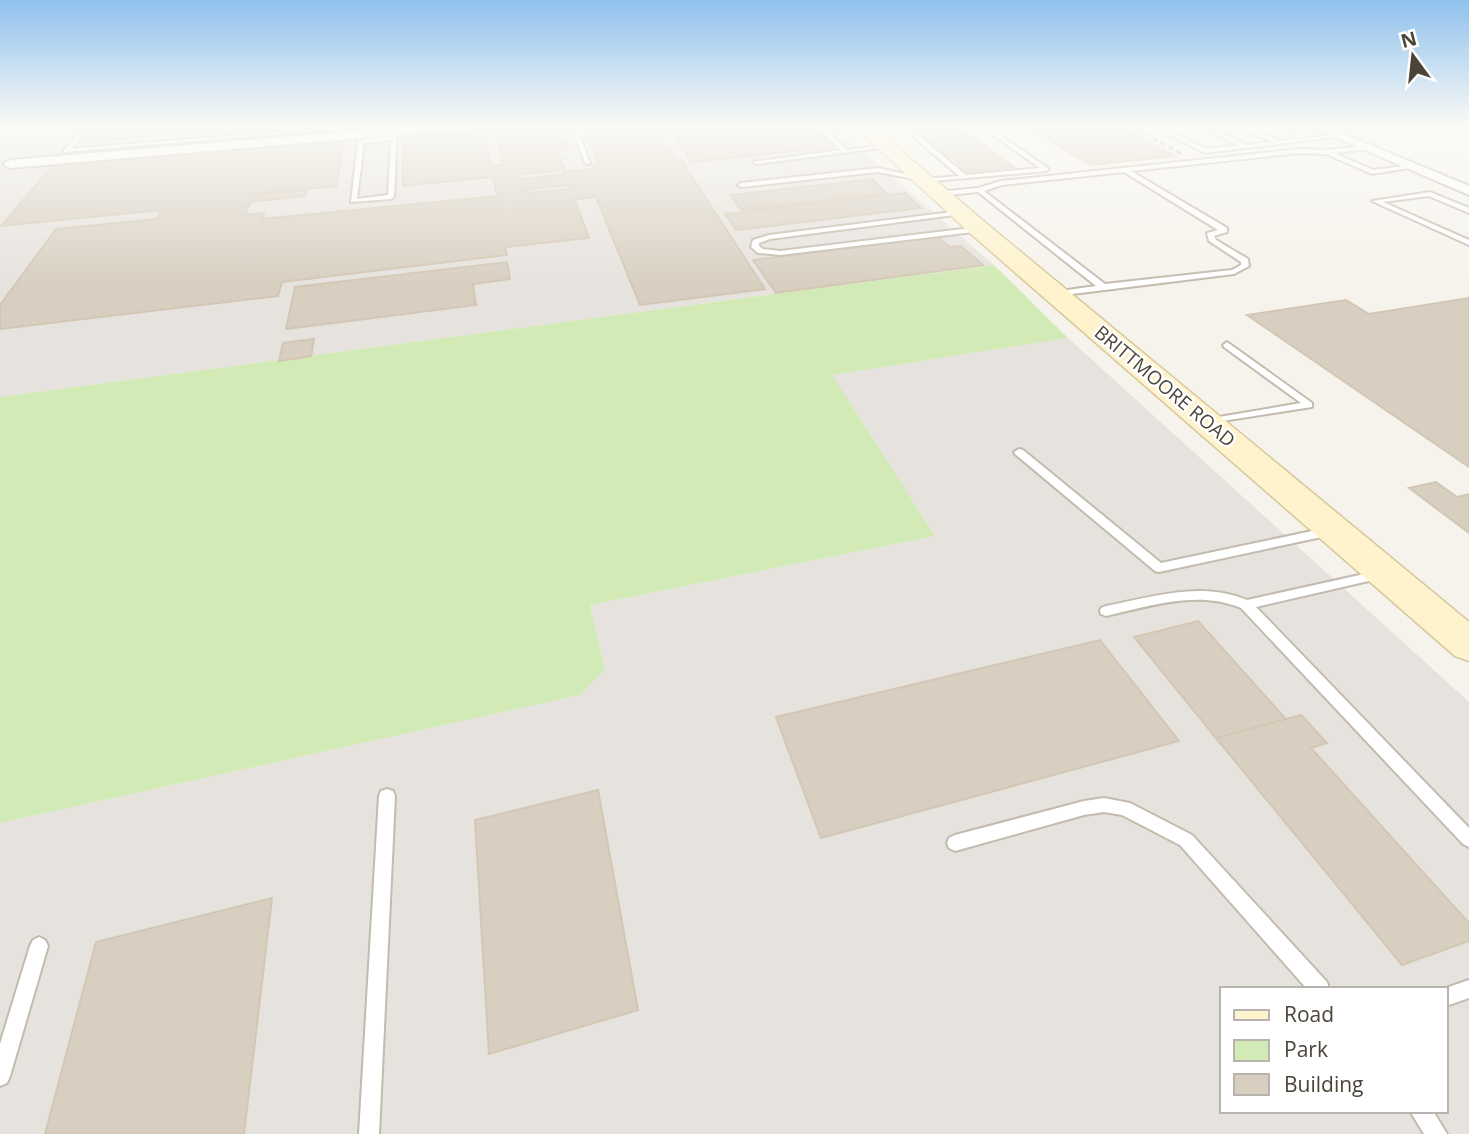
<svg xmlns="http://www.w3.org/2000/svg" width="1469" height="1134" viewBox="0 0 1469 1134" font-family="'Open Sans',sans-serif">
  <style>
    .industrial { fill: #e6e2dd; fill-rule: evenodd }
    .green { fill: #d2eab5 }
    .building { fill: #d8cfc1; stroke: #d3c7b4; stroke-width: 2; fill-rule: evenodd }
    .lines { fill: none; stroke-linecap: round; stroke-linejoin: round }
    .service-casing { stroke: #c2bbae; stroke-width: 4 }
    .minor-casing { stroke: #c2bbae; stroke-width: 4 }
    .secondary-casing { stroke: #d6c79b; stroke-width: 3 }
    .service { fill: #fff; fill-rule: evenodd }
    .minor { fill: #fff; fill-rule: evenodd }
    .secondary { fill: #fff3cd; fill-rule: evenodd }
    .rail { stroke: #9a9a9a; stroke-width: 2.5; stroke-dasharray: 4.5 4.5; stroke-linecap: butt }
    .labels { text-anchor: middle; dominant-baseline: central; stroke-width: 5; stroke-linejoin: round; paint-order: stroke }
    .far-street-label { font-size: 19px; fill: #4b4439; stroke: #fff }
  </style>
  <rect width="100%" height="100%" fill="#f6f3ec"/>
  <path class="industrial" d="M 0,126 L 834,126 L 994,265 L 0,397 Z
    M 1068,338 L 1469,702 L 1469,1134 L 0,1134 L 0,823 L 580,695 L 605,669 L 590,605 L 935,536 L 831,375 ZM 1222,989 L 1446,989 L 1446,1111 L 1222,1111 Z"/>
  <path class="green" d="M 994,265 L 1068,338 L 832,375 L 935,536 L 590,605 L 605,669 L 580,695 L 0,823 L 0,397 Z"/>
  <path class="building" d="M 139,126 L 272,126 L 81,142 L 89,132 L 138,128 Z
    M 528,126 L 560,126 L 569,149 L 557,150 L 565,170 L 521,174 L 522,179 L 565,174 L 565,172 L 594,169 L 593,166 L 600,166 L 582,126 L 654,126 L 677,161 L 681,160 L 765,289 L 640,305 L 596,197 L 575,200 L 589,238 L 505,247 L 507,255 L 282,282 L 278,296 L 0,329 L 0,305 L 56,229 L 157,219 L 161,210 L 1,226 L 53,165 L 344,140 L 336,186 L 252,194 L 307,190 L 305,196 L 250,202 L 245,215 L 264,213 L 262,219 L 497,196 L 493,177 L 403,186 L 403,137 L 484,130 L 491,166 L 503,165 L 495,129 ZM 569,185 L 571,189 L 526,193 L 525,190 Z
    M 668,126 L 811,126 L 834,147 L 692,162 Z
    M 909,126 L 958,126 L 1014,167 L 967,172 L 952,157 L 947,157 Z
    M 1027,126 L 1119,126 L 1176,156 L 1090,165 Z
    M 872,179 L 887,194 L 741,210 L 730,195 Z
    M 905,193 L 921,208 L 736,230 L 725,214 Z
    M 938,237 L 949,247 L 961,246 L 983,265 L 776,293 L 753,260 Z
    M 507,262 L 510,279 L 473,284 L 476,305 L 286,329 L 295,287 Z
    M 1469,298 L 1469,467 L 1247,315 L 1346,300 L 1369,314 Z
    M 314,339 L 311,356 L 279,361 L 283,343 Z
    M 1436,482 L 1457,497 L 1469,494 L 1469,533 L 1409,488 Z
    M 1198,621 L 1286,719 L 1216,738 L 1134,637 Z
    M 1100,640 L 1179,741 L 821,838 L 776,717 Z
    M 1301,715 L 1327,743 L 1311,748 L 1469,923 L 1469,941 L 1402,965 L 1216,738 Z
    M 598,790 L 638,1010 L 489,1054 L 475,820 Z
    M 272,898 L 244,1134 L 45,1134 L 96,942 Z"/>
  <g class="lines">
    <g class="service-casing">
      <path id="service" d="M 84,126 L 90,126 L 71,149 L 349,126 L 371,126 L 64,152 L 64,150 Z
        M 571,126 L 577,126 L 590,164 L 585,163 Z
        M 814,126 L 820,126 L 847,150 L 885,145 L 888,147 L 756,164 L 753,162 L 841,150 Z
        M 901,126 L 907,126 L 966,175 L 1040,168 L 980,126 L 987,126 L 1049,169 L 1046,171 L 921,182 L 921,180 L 923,179 L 959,176 Z
        M 1152,126 L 1159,126 L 1206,149 L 1238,145 L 1212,132 L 1214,129 L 1247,126 L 1280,141 L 1301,138 L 1273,126 L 1281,126 L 1309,138 L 1338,134 L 1341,136 L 1205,153 ZM 1246,130 L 1272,142 L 1246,145 L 1221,132 Z
        M 1371,126 L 1388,126 L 1330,134 L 1327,132 Z
        M 394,129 L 397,131 L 394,197 L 391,199 L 351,202 L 358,141 L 391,136 L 391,131 ZM 391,140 L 388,195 L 357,199 L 364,143 Z
        M 1367,146 L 1369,149 L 1334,153 L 1373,170 L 1412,165 L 1415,167 L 1372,174 L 1326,154 L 1300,153 L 1131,171 L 1227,228 L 1227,232 L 1214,236 L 1216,240 L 1248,259 L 1249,266 L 1234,274 L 1056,296 L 1053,296 L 1053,292 L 1096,286 L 978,192 L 938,196 L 935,194 L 938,192 L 978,188 L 1001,181 L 1300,149 L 1326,150 ZM 1124,172 L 1218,230 L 1207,233 L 1209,241 L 1241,262 L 1241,265 L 1232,270 L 1105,284 L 984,191 L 1002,185 Z
        M 878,168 L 922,178 L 919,180 L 878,172 L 741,187 L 738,185 L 741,183 Z
        M 1430,192 L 1469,208 L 1469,213 L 1429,196 L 1383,202 L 1469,240 L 1469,245 L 1372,201 Z
        M 960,211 L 962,212 L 962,214 L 770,239 L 759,243 L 759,246 L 763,249 L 780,251 L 979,227 L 983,229 L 982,231 L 780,255 L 758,253 L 751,247 L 753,240 L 769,235 Z
        M 1227,342 L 1312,403 L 1312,407 L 1203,424 L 1202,422 L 1207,419 L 1301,403 L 1224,347 L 1223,345 Z
        M 1019,449 L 1023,450 L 1161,563 L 1331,527 L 1337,531 L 1331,535 L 1159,572 L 1155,571 L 1015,454 L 1014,452 Z
        M 1382,570 L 1386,571 L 1388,574 L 1386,577 L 1256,607 L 1469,828 L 1469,847 L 1463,844 L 1241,608 C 1197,590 1151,606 1106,616 L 1101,614 L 1100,611 L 1101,608 L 1106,606 C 1153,597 1200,581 1247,600 Z
        M 387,789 L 393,791 L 395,796 L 379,1134 L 359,1134 L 379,796 L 381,791 Z
        M 1104,798 L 1130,803 L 1192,835 L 1327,982 L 1329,989 L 1307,989 L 1180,845 L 1122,815 L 1104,812 L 1084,815 L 955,851 L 949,848 L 947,843 L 949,838 L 955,835 L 1084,801 Z
        M 39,937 L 45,940 L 48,946 L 10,1076 L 7,1083 L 0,1086 L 0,1044 L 30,946 L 33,940 Z
        M 1469,980 L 1469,998 L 1446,1006 L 1446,989 L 1443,989 Z
        M 1410,1111 L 1433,1111 L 1447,1134 L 1424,1134 Z"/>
    </g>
    <g class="minor-casing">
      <path id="minor" d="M 413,126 L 461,126 L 455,130 L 10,168 L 3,164 L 10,160 Z
        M 1309,126 L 1325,126 L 1469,186 L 1469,195 Z"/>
    </g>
    <g class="secondary-casing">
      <path id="secondary" d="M 854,126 L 872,126 L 987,224 L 1469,622 L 1469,661 L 1455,656 L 971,234 Z"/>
    </g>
    <use href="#service" class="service"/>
    <use href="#minor" class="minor"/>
    <use href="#secondary" class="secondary"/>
    <path class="rail" d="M 1129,126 L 1182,154"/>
  </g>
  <linearGradient id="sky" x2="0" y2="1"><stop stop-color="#8fc1ec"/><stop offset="0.44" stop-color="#fbfaf6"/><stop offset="1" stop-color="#fbfaf6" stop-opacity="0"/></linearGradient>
  <rect width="1469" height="285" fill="url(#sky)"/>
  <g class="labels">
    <g class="far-street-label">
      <text transform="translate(1165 386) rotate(40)">BRITTMOORE ROAD</text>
    </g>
  </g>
  <rect x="1220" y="987" width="228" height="126" fill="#ffffff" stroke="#b7b4b0" stroke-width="2"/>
  <rect x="1234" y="1010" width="35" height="10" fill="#fff3cd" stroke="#b7b4b0" stroke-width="2"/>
  <text x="1284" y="1022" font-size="21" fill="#4b4439">Road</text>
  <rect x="1234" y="1040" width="35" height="21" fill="#d2eab5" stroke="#b7b4b0" stroke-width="2"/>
  <text x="1284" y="1057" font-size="21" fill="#4b4439">Park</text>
  <rect x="1234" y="1074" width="35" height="21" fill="#d8cfc1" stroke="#b7b4b0" stroke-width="2"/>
  <text x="1284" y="1092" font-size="21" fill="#4b4439">Building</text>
  <g transform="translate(1413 56) rotate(345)" stroke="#ffffff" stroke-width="5" paint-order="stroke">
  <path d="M0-5L12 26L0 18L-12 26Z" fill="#4b4439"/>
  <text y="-10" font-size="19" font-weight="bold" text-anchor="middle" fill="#4b4439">N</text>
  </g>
</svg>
